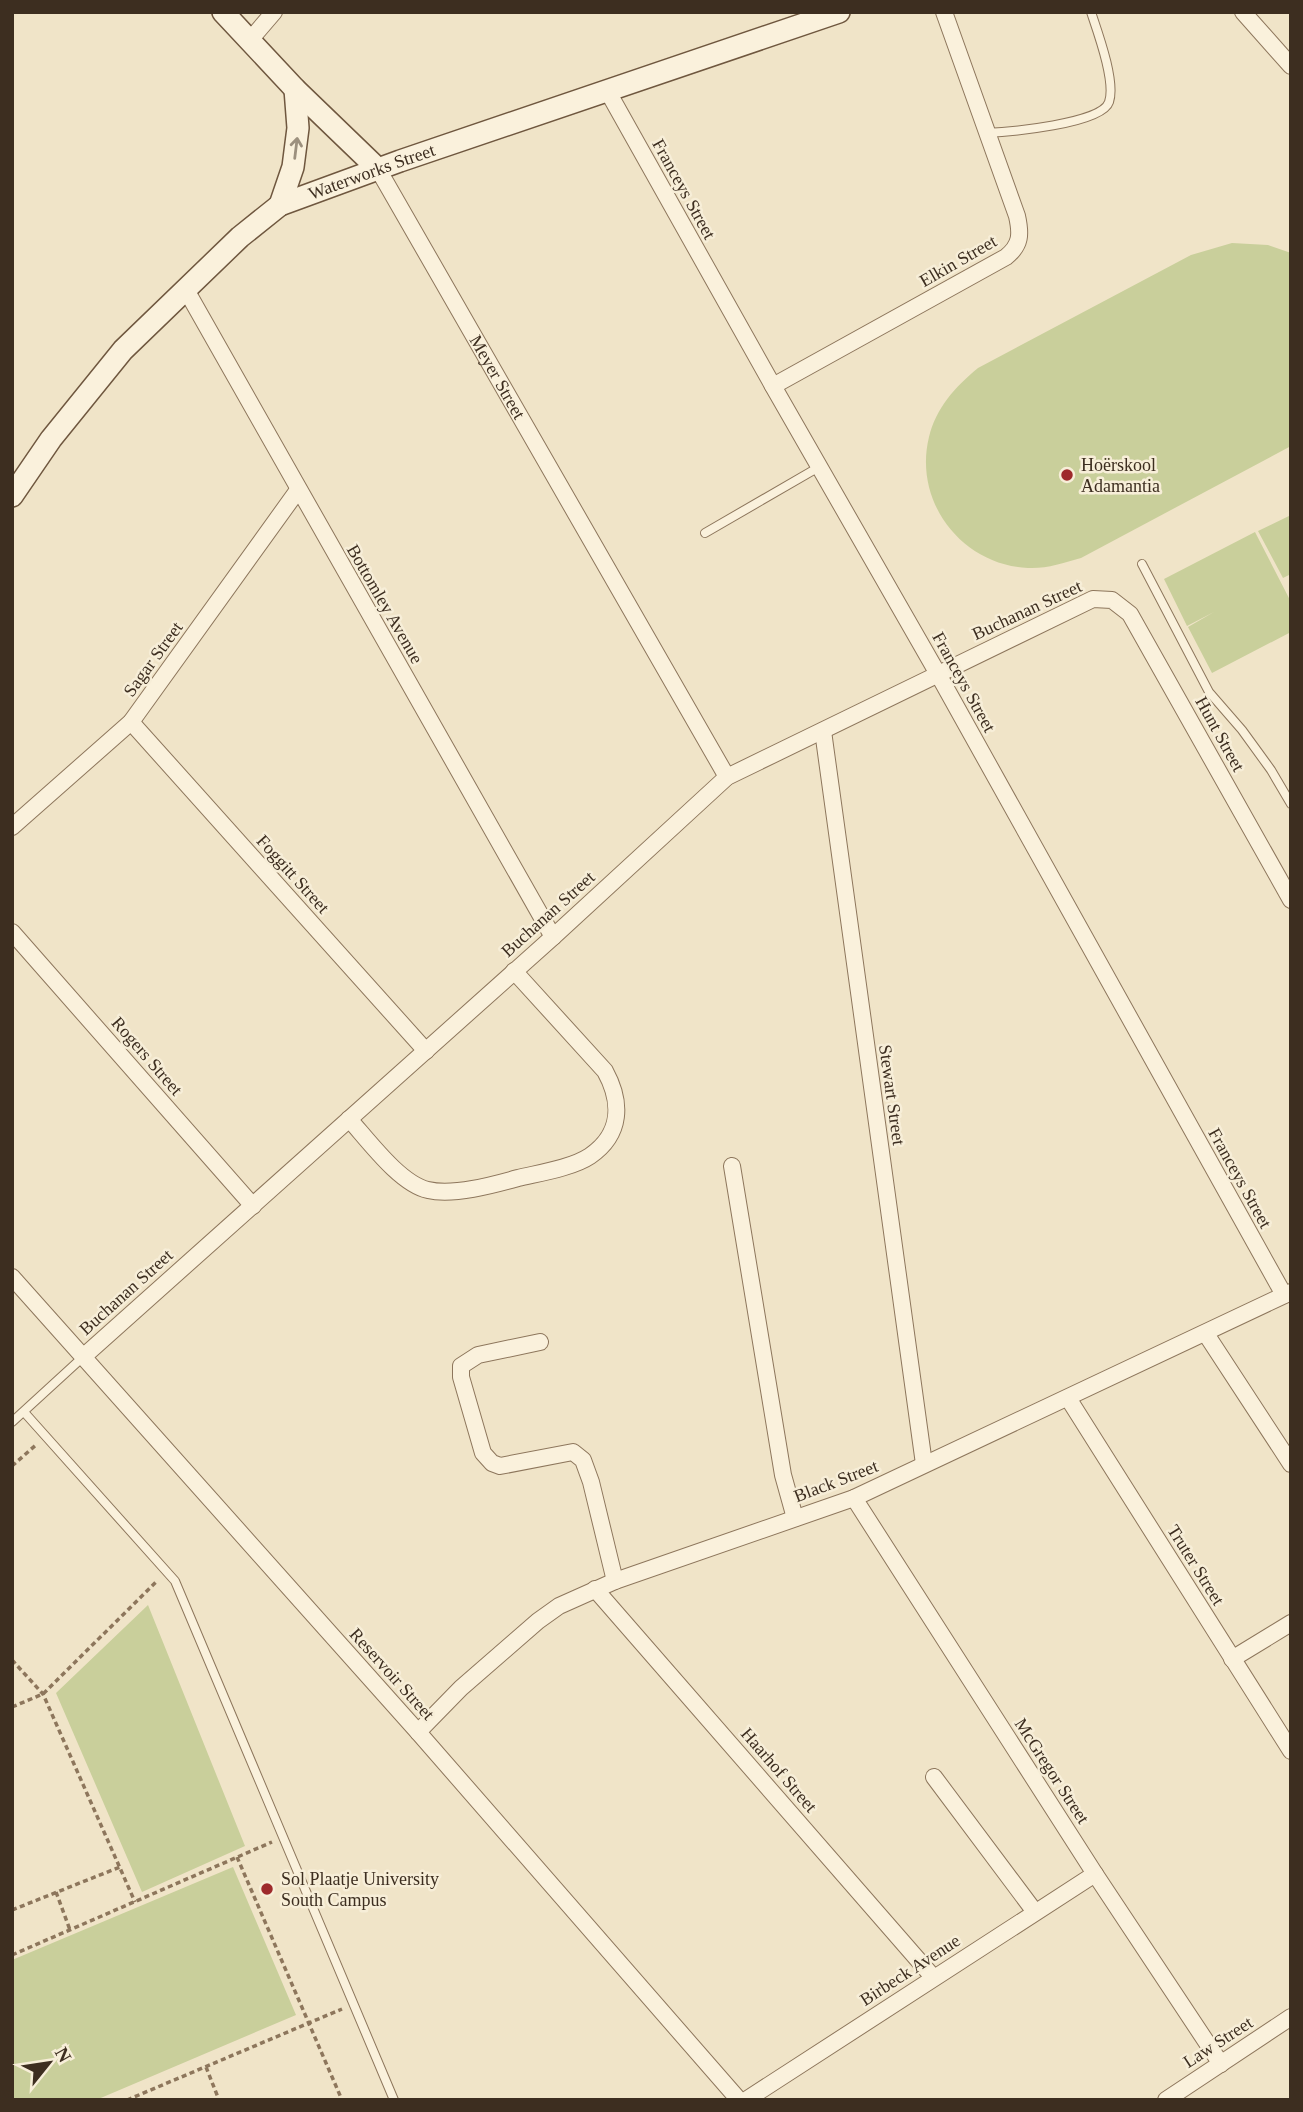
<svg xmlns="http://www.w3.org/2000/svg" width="1303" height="2112" viewBox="0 0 1303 2112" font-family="'Times New Roman',serif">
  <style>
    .green { fill: #c9cf9b }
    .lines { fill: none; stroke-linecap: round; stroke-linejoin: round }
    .lane-casing { stroke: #8d765c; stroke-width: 10 }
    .street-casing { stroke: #8d765c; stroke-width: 18 }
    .secondary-casing { stroke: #6f573f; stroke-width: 24 }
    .path { stroke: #8d765c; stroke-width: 3.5; stroke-dasharray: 5 3.5; stroke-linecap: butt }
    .lane { stroke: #faf1dc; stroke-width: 8 }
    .street { stroke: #faf1dc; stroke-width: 16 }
    .secondary { stroke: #faf1dc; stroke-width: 21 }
    .oneway { stroke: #9c907e }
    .poi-dot { fill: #9e2a2b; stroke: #f7eed8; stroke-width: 2.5 }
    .labels { text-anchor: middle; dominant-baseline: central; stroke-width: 5; stroke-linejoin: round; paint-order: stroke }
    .street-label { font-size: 18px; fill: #3d2e20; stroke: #f7eed8 }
    .poi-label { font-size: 18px; fill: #3d2e20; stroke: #f7eed8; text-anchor: start }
  </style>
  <rect width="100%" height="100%" fill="#f0e4c8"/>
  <path class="green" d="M 1232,243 L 1268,245 L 1291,253 L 1291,446 L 1081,558 C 1063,563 1046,569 1028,568 C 962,565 913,502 929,437 C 936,408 955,387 978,368 L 1191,255 Z
    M 1291,515 L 1291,574 L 1283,578 L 1258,531 Z
    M 1255,532 L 1291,602 L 1291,632 L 1212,673 L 1188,627 L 1214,612 L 1187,626 L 1164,579 Z
    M 148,1605 L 245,1846 L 142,1892 L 56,1693 Z
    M 233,1867 L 296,2015 L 96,2100 L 12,2100 L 12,1960 Z"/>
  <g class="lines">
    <g class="lane-casing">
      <path id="lane" d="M 986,133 C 1008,132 1102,124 1109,102 C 1116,82 1098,33 1091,12
        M 705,533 L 819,467
        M 1142,564 L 1209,692 L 1242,730 L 1271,770 L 1291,804
        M 24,1412 L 175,1581 L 394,2100
        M 12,1422 L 83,1357"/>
    </g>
    <g class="street-casing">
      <g id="street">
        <path d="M 1243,12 L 1291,66"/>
        <path d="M 250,40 L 274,12"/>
        <path d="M 607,90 L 773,386 L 938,674 L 1284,1295"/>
        <path id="s1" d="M 378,169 L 727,777"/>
        <path d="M 185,288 L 553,937"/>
        <path d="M 773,386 L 1006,257 C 1021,245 1021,234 1017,216 L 944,12"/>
        <path d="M 131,722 L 426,1051"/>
        <path d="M 823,731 L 924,1464"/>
        <path d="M 12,827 L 131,722 L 298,490"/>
        <path d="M 12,932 L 253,1206"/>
        <path d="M 349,1119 C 368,1140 400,1184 428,1190 C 453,1196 493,1185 518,1178 C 539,1173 572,1168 590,1156 C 622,1134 622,1102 605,1071 L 514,971"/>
        <path d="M 732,1166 L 783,1475 L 795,1518"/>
        <path d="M 12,1277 L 418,1732 L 739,2100"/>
        <path d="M 1206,1334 L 1291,1464"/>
        <path d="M 540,1342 L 478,1355 L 461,1366 L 461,1377 L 483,1453 L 492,1463 L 500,1466 L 573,1452 L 583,1460 L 591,1482 L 615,1581"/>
        <path d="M 83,1357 L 553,937 L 727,777 L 1093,599 L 1112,600 L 1130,614 L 1291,900"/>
        <path d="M 1068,1398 L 1291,1751"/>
        <path d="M 854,1498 L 1095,1874 L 1221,2064"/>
        <path d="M 595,1589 L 933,1977"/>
        <path d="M 1232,1659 L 1291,1623"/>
        <path d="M 418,1732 L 461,1688 L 538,1621 L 559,1606 L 615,1581 L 854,1498 L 1291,1292"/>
        <path d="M 934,1777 L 1035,1912"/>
        <path d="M 746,2100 L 1095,1874"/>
        <path d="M 1166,2100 L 1291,2017"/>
      </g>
    </g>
    <g class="secondary-casing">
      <g id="secondary">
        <path d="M 223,12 L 295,89 L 378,169"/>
        <path d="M 280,205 L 293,167 L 298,128 L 295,89"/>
        <path id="s2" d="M 12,496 L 51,439 L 123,350 L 240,237 L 280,205 L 400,161 L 839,12"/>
      </g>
    </g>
    <path class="path" d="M 12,1466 L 37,1444
      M 12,1660 L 43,1694 L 135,1902
      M 12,1707 L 43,1694 L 157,1581
      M 237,1857 L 342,2100
      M 56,1892 L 70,1930
      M 12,1910 L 120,1867
      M 12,1955 L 272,1842
      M 206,2067 L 219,2100
      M 127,2100 L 342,2009"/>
    <use href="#lane" class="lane"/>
    <use href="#street" class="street"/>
    <use href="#secondary" class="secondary"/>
  </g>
  <defs><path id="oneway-shaft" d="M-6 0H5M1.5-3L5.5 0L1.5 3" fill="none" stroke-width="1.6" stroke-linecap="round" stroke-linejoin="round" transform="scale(1.75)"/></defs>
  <use class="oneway" href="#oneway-shaft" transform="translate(296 148) rotate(-83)"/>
  <g class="poi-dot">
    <circle cx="1067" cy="475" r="7"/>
    <circle cx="267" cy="1889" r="7"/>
  </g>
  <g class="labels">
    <g class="street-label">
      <text stroke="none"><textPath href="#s2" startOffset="495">Waterworks Street</textPath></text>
      <text transform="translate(684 189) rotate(61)">Franceys Street</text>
      <text transform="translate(958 261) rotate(-30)">Elkin Street</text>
      <text stroke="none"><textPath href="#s1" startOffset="240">Meyer Street</textPath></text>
      <text transform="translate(385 604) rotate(60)">Bottomley Avenue</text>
      <text transform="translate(1027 610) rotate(-25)">Buchanan Street</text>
      <text transform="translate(153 659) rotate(-54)">Sagar Street</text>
      <text transform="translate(964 682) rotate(61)">Franceys Street</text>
      <text transform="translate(1220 734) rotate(61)">Hunt Street</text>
      <text transform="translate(293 874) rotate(48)">Foggitt Street</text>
      <text transform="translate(548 914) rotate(-42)">Buchanan Street</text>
      <text transform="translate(147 1056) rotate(49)">Rogers Street</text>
      <text transform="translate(892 1095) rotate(82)">Stewart Street</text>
      <text transform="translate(1240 1178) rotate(61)">Franceys Street</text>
      <text transform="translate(126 1292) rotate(-42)">Buchanan Street</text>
      <text transform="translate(836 1481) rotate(-21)">Black Street</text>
      <text transform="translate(1196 1565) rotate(58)">Truter Street</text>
      <text transform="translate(392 1674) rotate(48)">Reservoir Street</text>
      <text transform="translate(779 1770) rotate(49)">Haarhof Street</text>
      <text transform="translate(1052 1771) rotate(57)">McGregor Street</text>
      <text transform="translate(910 1970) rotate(-33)">Birbeck Avenue</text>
      <text transform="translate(1218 2042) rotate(-33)">Law Street</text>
    </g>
    <g class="poi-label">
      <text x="1081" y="465">Hoërskool<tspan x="1081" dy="21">Adamantia</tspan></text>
      <text x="281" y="1879">Sol Plaatje University<tspan x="281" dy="21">South Campus</tspan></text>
    </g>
  </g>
  <rect width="1303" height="2112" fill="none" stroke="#3d2e20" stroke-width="28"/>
  <g transform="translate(49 2063) rotate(60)" stroke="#f7eed8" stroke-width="5" paint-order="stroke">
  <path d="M0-5L12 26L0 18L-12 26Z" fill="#3d2e20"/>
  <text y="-10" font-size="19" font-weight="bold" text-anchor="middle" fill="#3d2e20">N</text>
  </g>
</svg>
